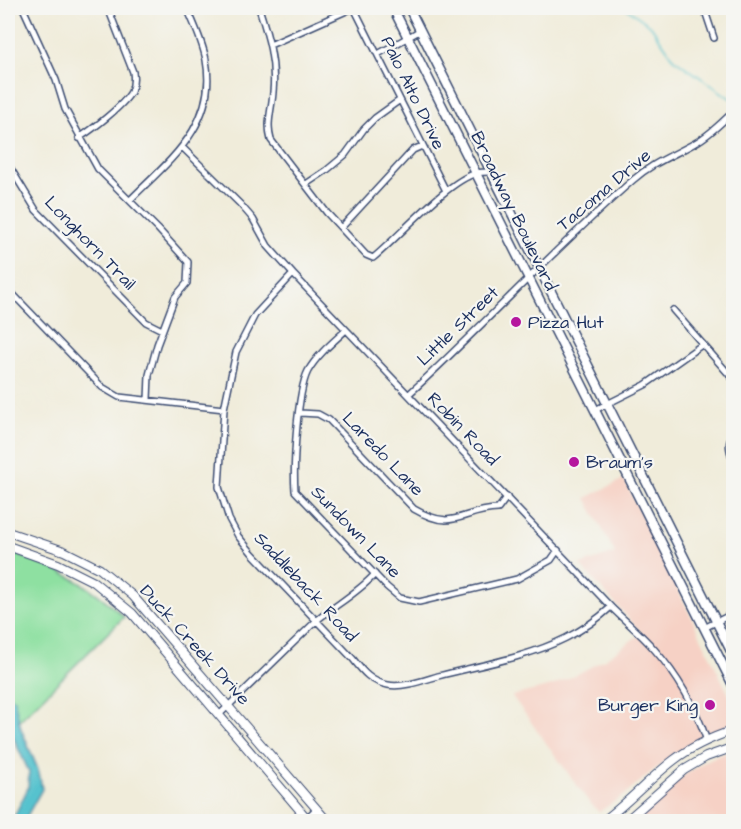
<svg xmlns="http://www.w3.org/2000/svg" width="741" height="829" viewBox="0 0 741 829" font-family="'Architects Daughter',sans-serif">
  <style>
    .built { fill: #f6d1c5 }
    .green { fill: #8ee0a1; stroke: #548880; stroke-width: 1.5 }
    .water { fill: #56c2ce; stroke: #387896; stroke-width: 1.5 }
    .lines { fill: none; stroke-linecap: round; stroke-linejoin: round }
    .stream { stroke: #56c2ce; stroke-width: 1.5 }
    .minor-casing { stroke: #3b4b71; stroke-width: 8 }
    .tertiary-casing { stroke: #3b4b71; stroke-width: 9 }
    .secondary-casing { stroke: #3b4b71; stroke-width: 10 }
    .primary-casing { stroke: #3b4b71; stroke-width: 11 }
    .minor { stroke: #fff; stroke-width: 5 }
    .tertiary { stroke: #fff; stroke-width: 6 }
    .secondary { stroke: #fff; stroke-width: 8 }
    .primary { stroke: #fff; stroke-width: 8 }
    .poi-dot { fill: #b5179e; stroke: #f6f6f2; stroke-width: 2 }
    .labels { text-anchor: middle; dominant-baseline: central; stroke-width: 4.5; stroke-linejoin: round; paint-order: stroke }
    .street-label { font-size: 18px; fill: #1b2f5e; stroke: #f6f6f2 }
    .poi-label { font-size: 18px; fill: #1b2f5e; stroke: #f6f6f2; text-anchor: start }
  </style>
  <rect width="100%" height="100%" fill="#f6f6f2"/>
  <filter id="ink" filterUnits="userSpaceOnUse"><feTurbulence type="fractalNoise" baseFrequency=".0167" numOctaves="2"/><feDisplacementMap in="SourceGraphic" scale="12" xChannelSelector="R" yChannelSelector="G"/><feConvolveMatrix kernelMatrix="1 2 1 2 8 2 1 2 1" color-interpolation-filters="sRGB"/></filter>
  <filter id="wash" filterUnits="userSpaceOnUse"><feTurbulence type="fractalNoise" baseFrequency=".008" numOctaves="4" result="noise"/><feDisplacementMap in="SourceGraphic" scale="24" xChannelSelector="R" yChannelSelector="G"/><feGaussianBlur stdDeviation="1.35" result="paint"/><feColorMatrix in="noise" values="0 0 0 0 0 0 0 0 0 0 0 0 0 0 0 0 0 1.4 0 .05"/><feComposite in="paint" operator="in"/></filter>
  <g filter="url(#wash)">
    <rect width="100%" height="100%" fill="#f0ecda"/>
    <path class="built" d="M 624,479 L 733,703 L 733,724 L 703,738 L 670,758 L 650,773 L 626,794 L 599,812 L 589,802 L 512,696 L 552,686 L 576,675 L 605,659 L 642,633 L 580,565 L 615,553 L 586,498 Z
      M 733,750 L 733,821 L 627,822 L 677,780 L 707,760 Z"/>
    <path class="green" d="M 8,552 C 54,566 90,583 124,617 L 8,732 Z"/>
    <path class="water" d="M 8,696 L 14,699 L 21,729 L 39,772 L 42,789 L 24,821 L 12,821 L 28,788 L 29,772 L 8,726 Z"/>
    <g class="lines">
      <path class="stream" d="M 626,8 L 651,26 L 674,59 L 734,101"/>
    </g>
  </g>
  <g filter="url(#ink)">
    <g class="lines">
      <g class="minor-casing">
        <path id="minor" d="M 23,8 L 56,80 L 65,109 L 98,169 L 158,229 L 188,262 L 187,283 L 175,297 L 157,345 L 149,375 L 148,400
          M 259,8 C 268,36 276,62 273,92 C 272,109 266,123 271,140 L 327,213 L 366,255 L 373,258 C 399,237 448,180 477,173 C 481,172 487,172 491,172
          M 354,8 L 446,191
          M 704,8 L 714,38
          M 270,45 L 353,8
          M 378,54 L 421,30
          M 79,138 C 93,129 123,106 131,92 C 134,85 134,79 133,72 L 108,8
          M 183,148 L 240,204 L 253,219 L 268,246 L 293,274 L 611,607 C 625,621 641,634 654,649 C 677,675 696,708 707,741
          M 8,164 L 36,210 L 146,322 L 162,330
          M 306,184 L 327,170 L 345,155 L 364,129 L 375,118 L 400,100
          M 130,200 C 170,160 218,124 206,60 C 203,43 194,24 187,8
          M 341,228 L 413,150 L 422,146
          M 293,274 L 255,315 L 236,352 L 224,409 L 219,487 L 229,519 L 238,536 L 252,553 L 353,659 C 363,672 371,682 388,685 C 403,688 424,680 438,676 C 480,665 526,658 566,638 C 582,630 598,619 611,607
          M 8,289 L 102,387 L 119,397 L 224,409
          M 673,310 L 734,380
          M 346,330 C 333,342 317,355 308,371 C 297,392 293,466 295,491 L 387,587 L 400,598 L 419,602 L 517,579 L 551,560 L 558,550
          M 409,394 C 485,324 555,248 633,180 C 652,163 674,155 695,143 C 710,135 722,122 734,111
          M 595,410 L 645,385 L 703,344
          M 300,413 L 318,414 L 329,420 L 414,509 C 455,533 460,510 498,509 L 507,497
          M 734,433 C 726,443 730,452 734,463
          M 704,628 L 734,613
          M 220,714 L 316,621 C 335,605 358,593 375,574"/>
      </g>
      <g class="tertiary-casing">
        <path id="tertiary" d="M 303,822 L 317,809"/>
      </g>
      <g class="secondary-casing">
        <path id="secondary" d="M 8,532 L 64,551 L 100,569 L 133,596 L 328,822
          M 8,546 L 58,564 L 94,582 L 132,613 L 310,822
          M 602,822 C 628,803 649,779 674,760 C 691,747 713,737 734,730
          M 625,822 L 684,770 L 706,757 L 734,747"/>
      </g>
      <g class="primary-casing">
        <path id="primary" d="M 393,8 L 734,687
          M 409,8 L 734,657"/>
      </g>
      <use href="#minor" class="minor"/>
      <use href="#tertiary" class="tertiary"/>
      <use href="#secondary" class="secondary"/>
      <use href="#primary" class="primary"/>
    </g>
  </g>
  <g class="poi-dot">
    <circle cx="516" cy="322" r="6"/>
    <circle cx="574" cy="462" r="6"/>
    <circle cx="710" cy="705" r="6"/>
  </g>
  <g class="labels">
    <g class="street-label">
      <text transform="translate(413 93) rotate(64)">Palo Alto Drive</text>
      <text transform="translate(604 190) rotate(-40)">Tacoma Drive</text>
      <text transform="translate(514 211) rotate(64)">Broadway Boulevard</text>
      <text transform="translate(90 243) rotate(46)">Longhorn Trail</text>
      <text transform="translate(458 326) rotate(-44)">Little Street</text>
      <text transform="translate(463 429) rotate(46)">Robin Road</text>
      <text transform="translate(383 454) rotate(46)">Laredo Lane</text>
      <text transform="translate(356 532) rotate(46)">Sundown Lane</text>
      <text transform="translate(306 587) rotate(47)">Saddleback Road</text>
      <text transform="translate(195 645) rotate(48)">Duck Creek Drive</text>
    </g>
    <g class="poi-label">
      <text x="528" y="322">Pizza Hut</text>
      <text x="586" y="462">Braum's</text>
      <text x="698" y="705" text-anchor="end">Burger King</text>
    </g>
  </g>
  <rect width="741" height="829" fill="none" stroke="#f6f6f2" stroke-width="30"/>
</svg>
